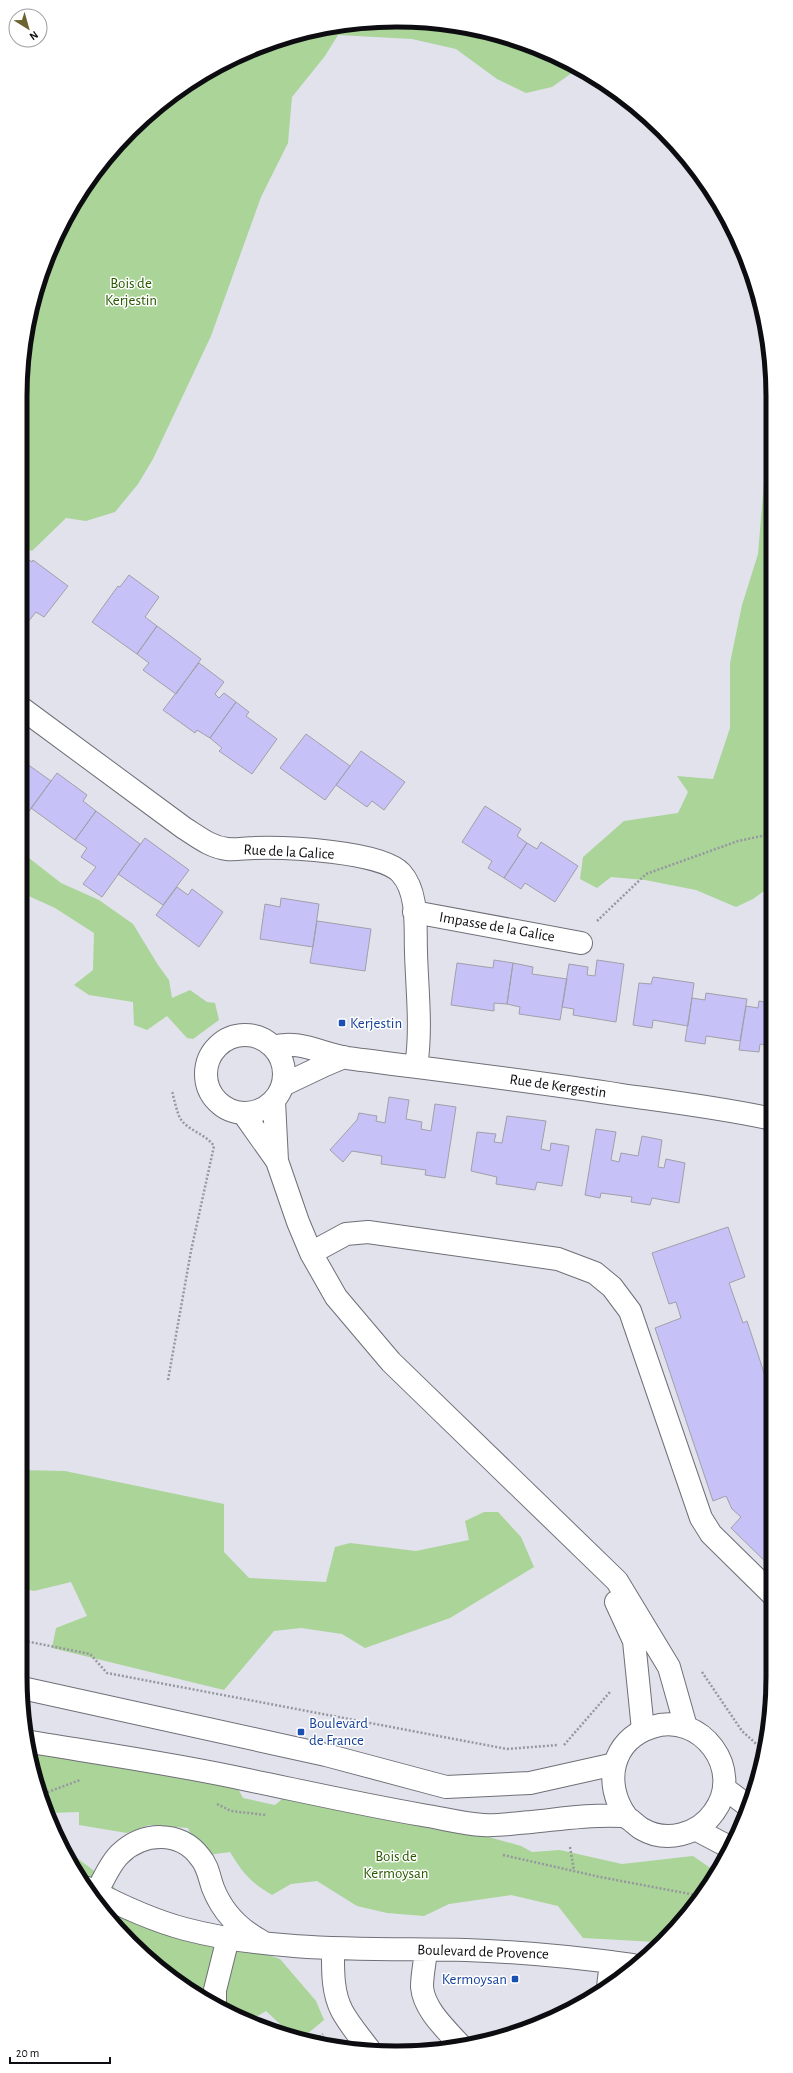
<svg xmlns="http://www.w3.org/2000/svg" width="793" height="2073" viewBox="0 0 793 2073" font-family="'Alegreya Sans',sans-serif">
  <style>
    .green { fill: #aad498 }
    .building { fill: #c6c2f7; stroke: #a0a0aa }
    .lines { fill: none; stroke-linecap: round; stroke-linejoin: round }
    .minor-casing { stroke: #6f6f78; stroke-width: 24 }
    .major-casing { stroke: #6f6f78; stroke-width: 24 }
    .path { stroke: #97979f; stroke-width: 2.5; stroke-dasharray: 2 2; stroke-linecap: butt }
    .minor { stroke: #fff; stroke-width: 22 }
    .major { stroke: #fff; stroke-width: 22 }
    .transit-dot { fill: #1a4fb4; stroke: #fff; stroke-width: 1.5 }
    .labels { text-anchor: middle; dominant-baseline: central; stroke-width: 3; stroke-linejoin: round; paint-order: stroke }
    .park-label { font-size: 15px; fill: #285901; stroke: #fff }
    .street-label { font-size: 15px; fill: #0d0d11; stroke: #fff }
    .transit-label { font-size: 15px; fill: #164399; stroke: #fff; text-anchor: start }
    .rim { fill: none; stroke: #0d0d11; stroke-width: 5 }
  </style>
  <rect width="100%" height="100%" fill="#e1e2ec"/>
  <path class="green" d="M 421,21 L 494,33 L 576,70 L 552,87 L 526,93 L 497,79 L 456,49 L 412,39 L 338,35 L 325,56 L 292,97 L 288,143 L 261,197 L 211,336 L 153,459 L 138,484 L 115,512 L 86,521 L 66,518 L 32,551 L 20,547 L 20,397 L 33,299 L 59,230 L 98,167 L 148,113 L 208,70 L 276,40 L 348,23 Z
    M 770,411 L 771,886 L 753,899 L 736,907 L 696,890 L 645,880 L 611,877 L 597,888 L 580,879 L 583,857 L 624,821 L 678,813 L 688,792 L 677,776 L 713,779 L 730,728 L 730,663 L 742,605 L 758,554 Z
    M 20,851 L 61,883 L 99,900 L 133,924 L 158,965 L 169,980 L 172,998 L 190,990 L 207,1002 L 215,1003 L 219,1020 L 193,1039 L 187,1038 L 167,1016 L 147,1030 L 134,1025 L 133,1002 L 89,995 L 74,985 L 93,970 L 94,933 L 55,908 L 20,892 Z
    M 20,1470 L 65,1471 L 224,1504 L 224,1552 L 249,1578 L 326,1582 L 335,1547 L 350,1543 L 416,1551 L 469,1540 L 465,1521 L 484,1512 L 498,1512 L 521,1537 L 534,1567 L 450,1618 L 365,1648 L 342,1634 L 301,1628 L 274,1631 L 224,1690 L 52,1648 L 56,1628 L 87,1616 L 71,1582 L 34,1591 L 20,1588 Z
    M 32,1750 L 236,1785 L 243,1798 L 275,1805 L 288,1794 L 475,1833 L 521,1846 L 532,1852 L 560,1850 L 622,1864 L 693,1856 L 716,1872 L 695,1906 L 657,1942 L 583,1938 L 558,1906 L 511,1895 L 449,1904 L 424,1916 L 387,1913 L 357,1906 L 317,1881 L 291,1884 L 272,1895 C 251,1883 242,1872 230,1852 L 200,1856 L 188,1828 L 149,1825 L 127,1833 L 79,1825 L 79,1812 L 47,1813 L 40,1798 Z
    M 67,1858 L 77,1858 L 110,1883 L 130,1904 L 199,1932 L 280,1959 L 316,2001 L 324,2020 L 301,2039 L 295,2038 L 266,2011 L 249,2021 L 208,2003 L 113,1925 Z"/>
  <path class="building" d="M 20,553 L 32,562 L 33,560 L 68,586 L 44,617 L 36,612 L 27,623 L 20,618 Z
    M 129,575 L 159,597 L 145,617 L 157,626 L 137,654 L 92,622 L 118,586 L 120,587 Z
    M 20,618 L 27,623 L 20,634 Z
    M 157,626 L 201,659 L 176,694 L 143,670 L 149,663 L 137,654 Z
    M 199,663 L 224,682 L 215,694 L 219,698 L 224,693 L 236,702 L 210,738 L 197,730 L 195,733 L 163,710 Z
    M 236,702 L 249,712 L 246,716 L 277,739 L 252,774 L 219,751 L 222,748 L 210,738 Z
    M 306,734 L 350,766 L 325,800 L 280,768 Z
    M 361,751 L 405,782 L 384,810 L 372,801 L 367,807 L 336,785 Z
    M 20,759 L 51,781 L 25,817 L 20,813 Z
    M 57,773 L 87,795 L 83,801 L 96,811 L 75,840 L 31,808 Z
    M 485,806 L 521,829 L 517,836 L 527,843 L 504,878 L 488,868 L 492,861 L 462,842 Z
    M 96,811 L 140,844 L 102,897 L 83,884 L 96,867 L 81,857 L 87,848 L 75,840 Z
    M 145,838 L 189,870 L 163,905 L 118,874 Z
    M 541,842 L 578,866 L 555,902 L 525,883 L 521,889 L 504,878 L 527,843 L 537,849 Z
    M 177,887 L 188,895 L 192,889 L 223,912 L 199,947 L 156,915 Z
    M 281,898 L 319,904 L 313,947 L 260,939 L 265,904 L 280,907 Z
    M 317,921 L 371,929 L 365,971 L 310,963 Z
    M 494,960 L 513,963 L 507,1004 L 494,1003 L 494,1011 L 451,1005 L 457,963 L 493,968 Z
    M 597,960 L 624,964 L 616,1022 L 573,1015 L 574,1009 L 562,1007 L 569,964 L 588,967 L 587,975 L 595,976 Z
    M 513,963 L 533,967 L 532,974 L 567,979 L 560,1020 L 519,1014 L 520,1007 L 507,1004 Z
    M 653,977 L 694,983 L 688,1026 L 653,1020 L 652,1028 L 633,1025 L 639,983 L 651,984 Z
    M 706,993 L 747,999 L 740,1041 L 706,1036 L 705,1044 L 685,1041 L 692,998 L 705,1000 Z
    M 759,1001 L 771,1003 L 771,1046 L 760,1044 L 759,1052 L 739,1050 L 746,1006 L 758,1008 Z
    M 389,1097 L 409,1100 L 406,1119 L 422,1122 L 421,1129 L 431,1131 L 435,1104 L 456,1107 L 445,1178 L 425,1175 L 426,1170 L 381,1164 L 382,1156 L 352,1151 L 343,1162 L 330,1150 L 357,1120 L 359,1113 L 377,1116 L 376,1121 L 385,1123 Z
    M 507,1116 L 546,1121 L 541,1149 L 550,1151 L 551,1143 L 569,1146 L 562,1186 L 537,1182 L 535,1190 L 496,1184 L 497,1177 L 471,1171 L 477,1132 L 496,1134 L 494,1142 L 502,1143 Z
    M 596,1129 L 616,1132 L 611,1160 L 619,1162 L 621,1153 L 638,1156 L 642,1136 L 662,1140 L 658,1167 L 664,1168 L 666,1159 L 685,1163 L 679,1203 L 652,1198 L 650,1205 L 631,1202 L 632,1197 L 601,1193 L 600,1198 L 585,1195 Z
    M 728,1227 L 745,1277 L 729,1283 L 743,1323 L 747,1321 L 772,1397 L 773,1569 L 731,1528 L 741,1517 L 732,1509 L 726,1496 L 713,1501 L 655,1328 L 681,1318 L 676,1302 L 669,1304 L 652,1253 Z"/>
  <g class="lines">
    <g class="minor-casing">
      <path id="minor" d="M 20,707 L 184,828 C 197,836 210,847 227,849 C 236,850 245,848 254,848 C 285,847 381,851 401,873 C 419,893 415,928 416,952 C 417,990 422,1029 416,1067
        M 414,912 L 581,943
        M206 1074a39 39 0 1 1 78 0a39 39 0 1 1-78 0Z
        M 273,1047 C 298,1039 322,1054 347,1058 C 439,1070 531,1081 622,1095 C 672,1102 722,1108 772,1119
        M 283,1085 L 325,1065 L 344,1057
        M 274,1101 L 277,1161 L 298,1222 L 311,1253 L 336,1297 L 391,1362 L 617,1581 L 669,1667 L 686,1727
        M 243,1113 L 277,1161
        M 311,1253 L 346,1234 L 368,1232 L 558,1259 L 595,1273 L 612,1287 L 630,1311 L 701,1518 L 711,1534 L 773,1595
        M 616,1602 L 634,1641 L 643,1730
        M 87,1888 C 119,1905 151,1920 185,1929 C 277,1953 372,1948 466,1950 C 522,1952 576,1957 632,1965
        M 96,1893 C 103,1881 110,1863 120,1854 C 143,1832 180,1830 200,1857 C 208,1866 209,1877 213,1888 C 222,1911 239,1929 261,1941
        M 333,1949 C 333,1969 332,1992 342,2011 C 349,2024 360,2037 369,2049
        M 426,1950 C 425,1962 422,1975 422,1987 C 424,2010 447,2030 461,2046
        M 608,1987 L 611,1962
        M 215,2005 L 215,1990 L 228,1938"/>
    </g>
    <g class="major-casing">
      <path id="major" d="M 22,1688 L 326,1755 L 446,1787 L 530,1783 L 615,1764
        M 31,1742 C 103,1754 176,1764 248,1780 C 306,1792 364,1805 422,1815 C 442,1818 463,1824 483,1825 C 499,1826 516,1823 531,1822 C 561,1819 592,1814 622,1816 C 630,1817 635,1825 642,1829 C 666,1843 698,1835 714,1812 C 745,1770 701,1711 652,1727 C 611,1740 603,1784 626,1816
        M 724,1788 L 748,1806
        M 695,1829 L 731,1848"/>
    </g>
    <path class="path" d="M 597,921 L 646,874 L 738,841 L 771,834
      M 168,1380 L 191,1251 L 214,1146 C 205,1133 185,1130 179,1116 C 176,1108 174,1099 172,1091
      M 20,1640 L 90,1654 L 107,1673 L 507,1749 L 558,1745
      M 702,1672 L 742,1731 L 763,1750
      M 564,1745 L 610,1692
      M 40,1795 L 80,1780
      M 217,1804 L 231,1811 L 266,1815
      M 570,1847 L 574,1871
      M 503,1855 L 600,1877 L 701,1896
      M 313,2042 L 323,2034"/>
    <use href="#minor" class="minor"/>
    <use href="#major" class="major"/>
  </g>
  <g class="transit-dot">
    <rect x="338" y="1019" width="8" height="8" rx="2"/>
    <rect x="297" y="1728" width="8" height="8" rx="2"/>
    <rect x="511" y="1975" width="8" height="8" rx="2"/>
  </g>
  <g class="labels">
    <g class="park-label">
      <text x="131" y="283">Bois de<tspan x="131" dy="17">Kerjestin</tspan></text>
      <text x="396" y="1856">Bois de<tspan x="396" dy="17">Kermoysan</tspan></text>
    </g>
    <g class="street-label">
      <text transform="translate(289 852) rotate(3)">Rue de la Galice</text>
      <text transform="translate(497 927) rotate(10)">Impasse de la Galice</text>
      <text transform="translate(558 1086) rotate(8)">Rue de Kergestin</text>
      <text transform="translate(483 1952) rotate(2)">Boulevard de Provence</text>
    </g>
    <g class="transit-label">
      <text x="350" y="1023">Kerjestin</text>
      <text x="309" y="1723">Boulevard<tspan x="309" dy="17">de France</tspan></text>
      <text x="507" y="1979" text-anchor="end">Kermoysan</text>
    </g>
  </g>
  <path d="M0 0H793V2073H0ZM396 27H397A369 369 0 0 1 766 396V1677A369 369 0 0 1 397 2046H396A369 369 0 0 1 27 1677V396A369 369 0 0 1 396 27Z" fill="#fff" fill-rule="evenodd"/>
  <path class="rim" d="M396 27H397A369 369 0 0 1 766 396V1677A369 369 0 0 1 397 2046H396A369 369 0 0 1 27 1677V396A369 369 0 0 1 396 27Z"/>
  <g transform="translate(28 28) rotate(143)"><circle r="19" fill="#ffffff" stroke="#9e9ea0"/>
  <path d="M0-3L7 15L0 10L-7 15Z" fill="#6c6330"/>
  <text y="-6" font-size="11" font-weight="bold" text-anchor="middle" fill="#0d0d11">N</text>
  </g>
  <path d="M10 2057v6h100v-6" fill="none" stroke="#0d0d11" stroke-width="2"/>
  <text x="16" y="2057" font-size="12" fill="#0d0d11" stroke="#ffffff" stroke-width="3" paint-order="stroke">20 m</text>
</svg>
